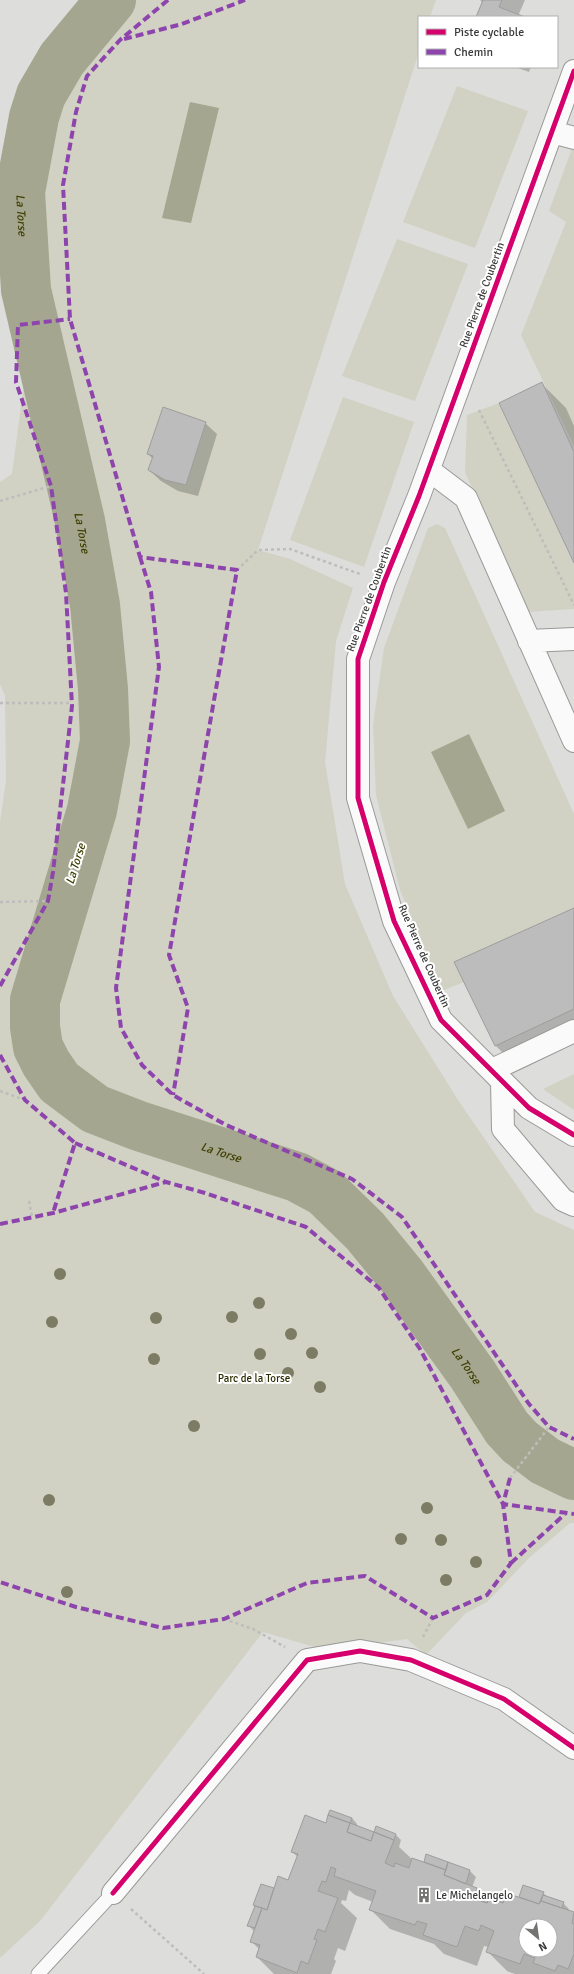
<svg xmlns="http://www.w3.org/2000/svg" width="574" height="1974" viewBox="0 0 574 1974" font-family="Signika,sans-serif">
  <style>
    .green { fill: #d1d2c3 }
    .water { fill: #a5a68f }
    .shadow { fill: #0003; fill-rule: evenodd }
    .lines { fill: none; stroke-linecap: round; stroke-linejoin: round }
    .river { stroke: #a5a68f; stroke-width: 50 }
    .building { fill: #bdbcbc; stroke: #9d9d9d; fill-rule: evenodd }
    .service-casing { stroke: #999998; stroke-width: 15 }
    .minor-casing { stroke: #999998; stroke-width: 24 }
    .path { stroke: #bdbdbc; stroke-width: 2.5; stroke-dasharray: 3 3; stroke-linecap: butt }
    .service { stroke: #fafafa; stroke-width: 13 }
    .minor { stroke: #fafafa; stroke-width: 22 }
    .quiet { stroke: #8e44ad; stroke-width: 4; stroke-dasharray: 8 4; stroke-linecap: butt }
    .cycleway-casing { stroke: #fff; stroke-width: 8 }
    .cycleway { stroke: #d6006c; stroke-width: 5 }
    .tree { fill: #7b7c63 }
    .labels { text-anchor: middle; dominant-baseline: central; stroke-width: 4; stroke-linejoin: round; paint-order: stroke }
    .street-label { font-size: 11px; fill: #3a3b39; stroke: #fff }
    .park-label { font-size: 11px; fill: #2b2c00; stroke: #fff }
    .poi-label { font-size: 11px; fill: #3a3b39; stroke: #fff; text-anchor: start }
    .water-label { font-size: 12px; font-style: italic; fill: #3e3f00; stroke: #fff }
  </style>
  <rect width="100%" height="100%" fill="#dddddb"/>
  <path class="green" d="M 111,0 L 436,0 L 430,17 L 419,17 L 419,52 L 258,550 L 290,559 L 353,588 L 336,641 L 325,762 L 345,884 L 393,996 L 458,1100 L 535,1212 L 574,1230 L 574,1523 L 570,1523 L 529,1558 L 487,1602 L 466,1613 L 426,1655 L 407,1639 L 325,1650 L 263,1632 L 40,1921 L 0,1958 L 0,822 L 6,780 L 5,696 L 0,684 L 0,482 L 12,474 L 33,316 L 27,208 L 29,96 L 83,21 Z
    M 457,86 L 528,111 L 475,248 L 403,222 Z
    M 574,143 L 574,446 L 521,335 L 566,222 L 549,211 Z
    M 397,239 L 468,264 L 415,401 L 342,376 Z
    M 343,397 L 414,422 L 364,567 L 290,540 Z
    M 499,403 L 574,563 L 574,609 L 527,612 L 465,472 L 467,415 Z
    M 437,524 L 445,528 L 574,814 L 574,908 L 455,962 L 464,982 L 442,991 L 400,890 L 376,795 L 373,725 L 384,648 L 428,528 Z
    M 574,1074 L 574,1110 L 543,1089 Z"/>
  <path class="water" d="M 190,102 L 219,108 L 191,223 L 162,218 Z
    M 469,734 L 505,811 L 468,829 L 431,752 Z"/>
  <path class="shadow" d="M 480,0 L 525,0 L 518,16 L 522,17 L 477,17 L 483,3 Z
    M 515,67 L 531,67 L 529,72 Z
    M 542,384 L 566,408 L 574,426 L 574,561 Z
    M 205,423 L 217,434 L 198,496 L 178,491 L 161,481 L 149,470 L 153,459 L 148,454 Z
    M 574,909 L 574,1044 L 520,1070 L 496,1046 L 456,963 Z
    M 352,1818 L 357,1824 L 357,1827 L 373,1833 L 396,1835 L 401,1840 L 399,1847 L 412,1859 L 428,1865 L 425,1862 L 427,1855 L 470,1871 L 476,1877 L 472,1887 L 489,1899 L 523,1900 L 520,1897 L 543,1893 L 548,1897 L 563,1903 L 569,1909 L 568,1911 L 574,1913 L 574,1974 L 515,1974 L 507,1971 L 487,1951 L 489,1947 L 484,1946 L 477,1966 L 444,1954 L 434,1944 L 390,1929 L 370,1909 L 373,1902 L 355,1895 L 349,1890 L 346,1901 L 342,1900 L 341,1903 L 357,1918 L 345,1951 L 338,1948 L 334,1959 L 336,1961 L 331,1974 L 274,1974 L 257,1957 L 260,1950 L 251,1941 L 254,1931 L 249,1926 L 261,1885 L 275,1890 L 289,1881 L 298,1857 L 292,1852 L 326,1824 ZM 526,1926 L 550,1926 L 550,1950 L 526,1950 Z"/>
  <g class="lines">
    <path class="river" id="s1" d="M 111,0 L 62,59 L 41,95 L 34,117 L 20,192 L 26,290 L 80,521 L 95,605 L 103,689 L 105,741 L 92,810 L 35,1000 L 35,1027 L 38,1047 L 46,1063 L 59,1082 L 95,1109 L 139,1126 L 297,1177 L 325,1192 L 365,1231 L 401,1275 L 473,1375 L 507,1428 L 520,1442 L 545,1461 L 574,1475"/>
  </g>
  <path class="building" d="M 483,0 L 502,0 L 499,7 L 525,17 L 476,17 Z
    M 542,382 L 574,452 L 574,563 L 499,403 Z
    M 163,407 L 206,422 L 186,485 L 165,480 L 148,470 L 153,456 L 147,454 Z
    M 574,908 L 574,1009 L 495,1046 L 454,962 Z
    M 330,1810 L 352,1818 L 350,1823 L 328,1815 Z
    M 305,1815 L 326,1823 L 328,1815 L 350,1823 L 347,1832 L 371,1841 L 374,1832 L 394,1840 L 385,1863 L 394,1867 L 395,1863 L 409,1868 L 412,1858 L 446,1870 L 444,1875 L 477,1888 L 473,1898 L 487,1903 L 489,1898 L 503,1903 L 506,1893 L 539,1904 L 541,1901 L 574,1912 L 572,1923 L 574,1924 L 574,1954 L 568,1969 L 558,1965 L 555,1971 L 533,1963 L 535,1958 L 524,1954 L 520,1964 L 486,1952 L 494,1931 L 481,1925 L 479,1931 L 465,1926 L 457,1947 L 423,1935 L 427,1924 L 417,1921 L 415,1925 L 369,1910 L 376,1891 L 334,1876 L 336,1869 L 331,1867 L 326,1882 L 322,1881 L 318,1891 L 338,1898 L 325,1932 L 318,1929 L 314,1939 L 317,1940 L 308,1964 L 301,1961 L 297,1973 L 256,1957 L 260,1945 L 250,1942 L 262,1908 L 267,1910 L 278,1876 L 288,1880 L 298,1854 L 291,1852 ZM 526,1926 L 550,1926 L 550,1950 L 526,1950 Z
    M 350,1823 L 374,1832 L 371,1841 L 347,1832 Z
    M 376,1826 L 396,1834 L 394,1840 L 374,1832 Z
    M 426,1854 L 448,1862 L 446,1870 L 424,1862 Z
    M 448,1862 L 470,1870 L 466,1884 L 444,1875 Z
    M 261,1884 L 274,1888 L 267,1910 L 253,1905 Z
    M 523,1885 L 544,1892 L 539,1904 L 519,1897 Z
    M 475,1892 L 489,1898 L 487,1903 L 473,1898 Z
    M 491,1892 L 505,1898 L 503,1903 L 489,1898 Z
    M 543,1895 L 564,1902 L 562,1908 L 541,1901 Z
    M 255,1906 L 262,1908 L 255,1928 L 247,1926 Z"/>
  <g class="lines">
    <g class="service-casing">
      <path id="service" d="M 38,1974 L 113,1893"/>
    </g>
    <g class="minor-casing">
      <path id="minor" d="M 574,71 L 419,496 L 384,582 L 358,659 L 358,798 L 394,921 L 441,1020 L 529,1108 L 574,1135
        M 552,132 L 574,138
        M 429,470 L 466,498 L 574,741
        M 529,641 L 574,639
        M 492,1070 L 574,1031
        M 502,1081 L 503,1129 L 563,1200 L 574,1205
        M 113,1893 L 307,1660 L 360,1651 L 411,1660 L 504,1699 L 574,1748"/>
    </g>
    <path class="path" d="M 479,410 L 574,605
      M 0,501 L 51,486
      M 237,570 L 258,550 L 290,549 L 360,574
      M 0,703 L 72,703
      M 0,902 L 48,901
      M 0,1091 L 25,1100
      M 29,1201 L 32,1217
      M 510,1478 L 549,1427
      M 224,1619 L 253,1629 L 285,1647
      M 423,1637 L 433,1618
      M 131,1909 L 204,1974"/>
    <use href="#service" class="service"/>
    <use href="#minor" class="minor"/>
    <path class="quiet" d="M 168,0 L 120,40 L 87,76 L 76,112 L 63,185 L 70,319 L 140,557 L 237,570 L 169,955 L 188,1008 L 173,1095
      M 124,39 L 182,24 L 245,0
      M 140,557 L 151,592 L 159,667 L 116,988 L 121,1028 L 142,1065 L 173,1095 L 226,1125 L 352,1179 L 402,1217 L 529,1404 L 549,1427 L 574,1439
      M 0,986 L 48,901 L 53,872 L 72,706 L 66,593 L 51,486 L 16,382 L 18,325 L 70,319
      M 0,1055 L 25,1100 L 75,1143 L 53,1213
      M 75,1143 L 166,1182
      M 0,1224 L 53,1213 L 166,1182 L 205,1193 L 306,1227 L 379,1288 L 420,1349 L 503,1504 L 511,1563 L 487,1595 L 433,1618 L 365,1576 L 307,1583 L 224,1619 L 163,1628 L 76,1607 L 0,1582
      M 510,1478 L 503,1504 L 574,1514
      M 511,1563 L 565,1514"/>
    <g class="cycleway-casing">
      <path id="cycleway" d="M 574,71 L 419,496 L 384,582 L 358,659 L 358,798 L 394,921 L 441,1020 L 529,1108 L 574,1135
        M 113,1893 L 307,1660 L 360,1651 L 411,1660 L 504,1699 L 574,1748"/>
    </g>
    <use href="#cycleway" class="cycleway"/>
  </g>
  <g class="tree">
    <circle cx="60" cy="1274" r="6"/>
    <circle cx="259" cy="1303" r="6"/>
    <circle cx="232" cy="1317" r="6"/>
    <circle cx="156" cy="1318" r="6"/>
    <circle cx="52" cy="1322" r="6"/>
    <circle cx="291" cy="1334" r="6"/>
    <circle cx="312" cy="1353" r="6"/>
    <circle cx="260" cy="1354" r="6"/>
    <circle cx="154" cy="1359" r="6"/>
    <circle cx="288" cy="1373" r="6"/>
    <circle cx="320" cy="1387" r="6"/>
    <circle cx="194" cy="1426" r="6"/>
    <circle cx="49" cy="1500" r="6"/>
    <circle cx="427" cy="1508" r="6"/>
    <circle cx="401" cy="1539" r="6"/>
    <circle cx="441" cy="1540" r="6"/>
    <circle cx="476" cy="1562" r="6"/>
    <circle cx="446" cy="1580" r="6"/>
    <circle cx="67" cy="1592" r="6"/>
  </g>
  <defs>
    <g id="building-bare" transform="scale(1.2)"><path d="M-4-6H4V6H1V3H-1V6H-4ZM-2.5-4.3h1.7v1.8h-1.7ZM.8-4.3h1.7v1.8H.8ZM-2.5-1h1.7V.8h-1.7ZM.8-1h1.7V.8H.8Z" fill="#737472" stroke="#fff" stroke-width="2.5" paint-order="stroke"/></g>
  </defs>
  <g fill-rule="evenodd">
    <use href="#building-bare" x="424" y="1895"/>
  </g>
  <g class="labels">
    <g class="street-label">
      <text transform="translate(482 295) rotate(-70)">Rue Pierre de Coubertin</text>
      <text transform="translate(369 599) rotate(-70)">Rue Pierre de Coubertin</text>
      <text transform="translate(424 956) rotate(66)">Rue Pierre de Coubertin</text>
    </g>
    <g class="park-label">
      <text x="254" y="1378">Parc de la Torse</text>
    </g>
    <g class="poi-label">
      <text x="436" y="1895">Le Michelangelo</text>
    </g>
    <g class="water-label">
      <text stroke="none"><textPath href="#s1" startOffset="241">La Torse</textPath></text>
      <text stroke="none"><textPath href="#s1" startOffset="565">La Torse</textPath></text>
      <text transform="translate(76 864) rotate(-73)">La Torse</text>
      <text stroke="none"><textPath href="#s1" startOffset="1310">La Torse</textPath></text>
      <text stroke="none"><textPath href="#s1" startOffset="1646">La Torse</textPath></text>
    </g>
  </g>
  <rect x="418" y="16" width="140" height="52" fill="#ffffff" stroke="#b0b1b0"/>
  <rect x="426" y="29" width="20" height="6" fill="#d6006c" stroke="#b0b1b0"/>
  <text x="454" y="36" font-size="12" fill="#3a3b39">Piste cyclable</text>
  <rect x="426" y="49" width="20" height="6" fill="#8e44ad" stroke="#b0b1b0"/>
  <text x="454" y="56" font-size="12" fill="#3a3b39">Chemin</text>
  <g transform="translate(538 1938) rotate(151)"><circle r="19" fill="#ffffff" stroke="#b0b1b0"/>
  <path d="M0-3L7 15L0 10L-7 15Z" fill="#737472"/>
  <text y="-6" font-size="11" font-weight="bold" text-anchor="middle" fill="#3a3b39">N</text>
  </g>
</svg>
